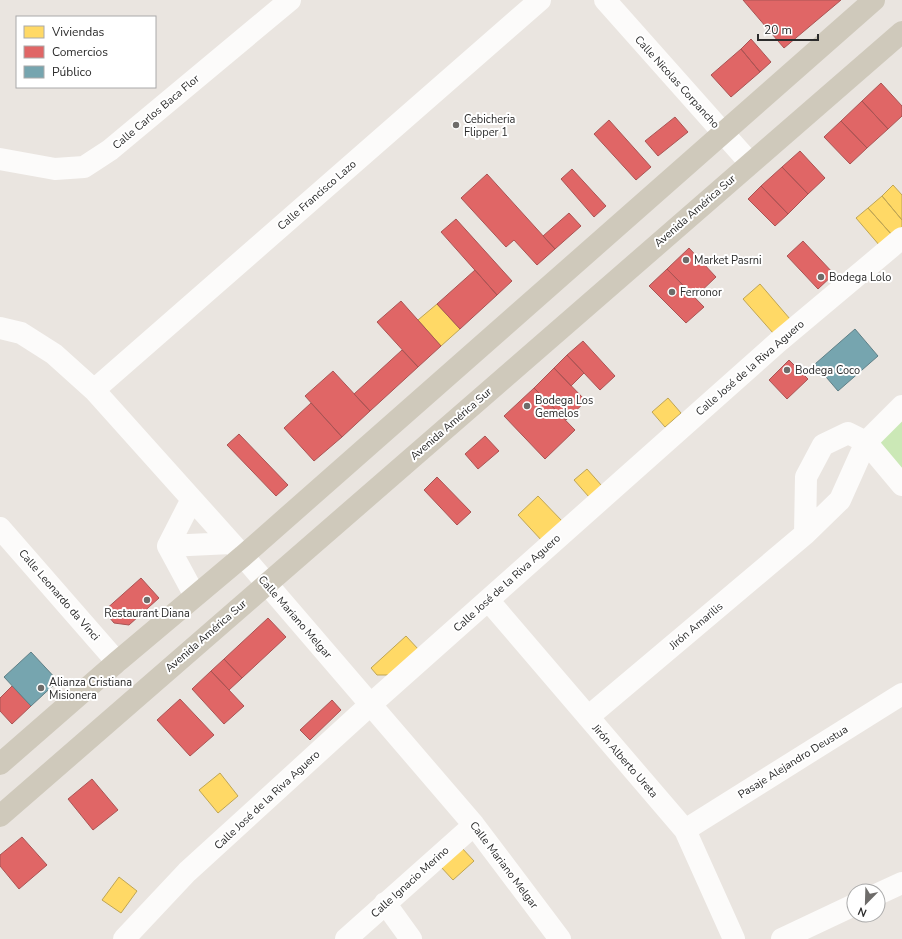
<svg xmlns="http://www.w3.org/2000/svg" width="902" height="939" viewBox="0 0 902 939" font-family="'Nunito Sans',sans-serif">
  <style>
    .green { fill: #cbe8b6 }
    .homes { fill: #ffd966; stroke: #bfa554 }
    .shops { fill: #e06666; stroke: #aa5454 }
    .public { fill: #76a5af; stroke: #608087 }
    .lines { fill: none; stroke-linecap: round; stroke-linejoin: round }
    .minor { stroke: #fcfbfa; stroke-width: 22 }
    .major { stroke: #cfc9bb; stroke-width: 22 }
    .poi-dot { fill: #6e6c6a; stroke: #fff; stroke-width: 1.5 }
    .labels { text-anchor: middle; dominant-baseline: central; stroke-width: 4; stroke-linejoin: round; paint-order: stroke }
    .street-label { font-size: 11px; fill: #2b2b2b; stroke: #fff }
    .poi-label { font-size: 11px; fill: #2b2b2b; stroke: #fff; text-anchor: start }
  </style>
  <rect width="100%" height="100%" fill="#eae5e0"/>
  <path class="green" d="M 902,418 L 902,472 L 876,441 Z"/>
  <path class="homes" d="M 893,185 L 902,195 L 902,220 L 882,196 Z
    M 882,196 L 902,220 L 902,227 L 892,235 L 868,208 Z
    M 868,208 L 892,235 L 880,246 L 856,218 Z
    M 760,284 L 790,319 L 773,333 L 743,299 Z
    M 437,304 L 460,329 L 441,346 L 418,320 Z
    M 668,398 L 681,413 L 665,427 L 652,412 Z
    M 587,469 L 602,486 L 589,497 L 574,480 Z
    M 538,496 L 563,522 L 543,542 L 518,515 Z
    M 406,636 L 419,650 L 392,675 L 377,675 L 371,668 Z
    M 220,773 L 238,796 L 218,813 L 199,790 Z
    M 461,847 L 474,861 L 453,880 L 440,866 Z
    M 119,877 L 137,891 L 121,913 L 102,900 Z"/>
  <path class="shops" d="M 743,0 L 841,0 L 784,48 Z
    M 751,39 L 771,62 L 760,72 L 741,49 Z
    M 741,49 L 760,72 L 731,97 L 711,75 Z
    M 881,83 L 902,106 L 902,116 L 888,129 L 862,101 Z
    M 862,101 L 888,129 L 867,148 L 841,121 Z
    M 675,117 L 688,132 L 658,156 L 645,141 Z
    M 609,120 L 651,167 L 636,180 L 594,134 Z
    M 841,121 L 867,148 L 850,164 L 824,137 Z
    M 800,151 L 825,178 L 808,194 L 782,167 Z
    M 782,167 L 808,194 L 788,214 L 761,186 Z
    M 572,169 L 606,206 L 594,217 L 561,179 Z
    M 487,174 L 555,249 L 537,265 L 514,240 L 506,247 L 461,198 Z
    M 761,186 L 788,214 L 775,226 L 748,199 Z
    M 569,213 L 581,226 L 555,249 L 543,236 Z
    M 456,219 L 512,281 L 497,295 L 441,232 Z
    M 803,241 L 834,274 L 818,289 L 787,256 Z
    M 689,248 L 716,277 L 695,297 L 667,269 Z
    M 667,269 L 704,307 L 686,323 L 649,286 Z
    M 475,270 L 497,295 L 460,329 L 437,304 Z
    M 401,301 L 441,346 L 418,367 L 377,322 Z
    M 583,341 L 615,376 L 600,390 L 567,355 Z
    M 402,350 L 418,367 L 370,411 L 354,394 Z
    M 567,355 L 584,373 L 571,386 L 554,368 Z
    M 789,360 L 808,379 L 787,399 L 769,380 Z
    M 554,368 L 586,401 L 566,420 L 534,388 Z
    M 333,371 L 370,411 L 342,437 L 305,396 Z
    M 534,388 L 575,430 L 545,459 L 504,416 Z
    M 311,403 L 342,437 L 314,461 L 284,428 Z
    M 239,434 L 288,485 L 276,496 L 227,445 Z
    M 485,436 L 499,451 L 478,469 L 465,454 Z
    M 437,477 L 471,512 L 457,525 L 424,490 Z
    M 141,578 L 159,598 L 129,625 L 114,623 L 104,611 Z
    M 268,618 L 286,637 L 242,678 L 224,659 Z
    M 224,659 L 242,678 L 229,690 L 211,671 Z
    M 211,671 L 244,706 L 224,724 L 192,689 Z
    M 12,686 L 31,706 L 12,724 L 0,711 L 0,698 Z
    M 180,699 L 214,735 L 190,756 L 157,720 Z
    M 332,700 L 341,710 L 310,740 L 300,730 Z
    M 92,779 L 118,810 L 93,830 L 68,799 Z
    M 22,837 L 47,865 L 19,889 L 0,866 L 0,855 Z"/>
  <path class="public" d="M 855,329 L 878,356 L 838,391 L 815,364 Z
    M 31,652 L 58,681 L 31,706 L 4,677 Z"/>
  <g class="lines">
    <path class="minor" d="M 605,0 L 750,163
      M 0,159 L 55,169 L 84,167 L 110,150 L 290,0
      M 0,328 L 21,333 L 54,354 L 94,390 L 243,556 L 474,825 L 560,939
      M 94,390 L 540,0
      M 192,499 L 168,546 L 231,543
      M 0,528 L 117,662
      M 805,534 L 806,477 L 823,445 L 848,433 L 866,442 L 902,485
      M 168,546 L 195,596
      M 488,600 L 685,830 L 734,939
      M 588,717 L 805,534 L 840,500 L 866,442 L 902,406
      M 685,830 L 902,694
      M 878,894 L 902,883
      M 385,903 L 411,939
      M 124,939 L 187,872 L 370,705 L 778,342 L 902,238
      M 346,939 L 474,825
      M 782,939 L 854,905"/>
    <path class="major" d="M 0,764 L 117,662 L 243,556 L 874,0
      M 0,816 L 902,32"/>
  </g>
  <g class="poi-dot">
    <circle cx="456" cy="125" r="4"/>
    <circle cx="686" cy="260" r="4"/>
    <circle cx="821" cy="277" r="4"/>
    <circle cx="672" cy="292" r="4"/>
    <circle cx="787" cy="370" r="4"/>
    <circle cx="527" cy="406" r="4"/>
    <circle cx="147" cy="600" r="4"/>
    <circle cx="41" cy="688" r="4"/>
  </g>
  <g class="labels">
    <g class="street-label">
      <text transform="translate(677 82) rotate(48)">Calle Nicolas Corpancho</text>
      <text transform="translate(156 112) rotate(-40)">Calle Carlos Baca Flor</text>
      <text transform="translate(317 195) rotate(-41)">Calle Francisco Lazo</text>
      <text transform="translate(695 211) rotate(-41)">Avenida América Sur</text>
      <text transform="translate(750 368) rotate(-41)">Calle José de la Riva Aguero</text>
      <text transform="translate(451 424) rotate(-41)">Avenida América Sur</text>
      <text transform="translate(507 583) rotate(-42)">Calle José de la Riva Aguero</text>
      <text transform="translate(59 595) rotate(49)">Calle Leonardo da Vinci</text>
      <text transform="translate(295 617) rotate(49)">Calle Mariano Melgar</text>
      <text transform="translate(696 626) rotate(-40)">Jirón Amarilis</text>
      <text transform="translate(206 636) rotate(-41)">Avenida América Sur</text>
      <text transform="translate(625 761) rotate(49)">Jirón Alberto Ureta</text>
      <text transform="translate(793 762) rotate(-32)">Pasaje Alejandro Deustua</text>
      <text transform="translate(267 800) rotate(-43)">Calle José de la Riva Aguero</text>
      <text transform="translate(504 865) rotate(53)">Calle Mariano Melgar</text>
      <text transform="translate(410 882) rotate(-42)">Calle Ignacio Merino</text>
    </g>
    <g class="poi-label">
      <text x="464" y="119">Cebicheria<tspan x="464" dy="13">Flipper 1</tspan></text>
      <text x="694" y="260">Market Pasrni</text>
      <text x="829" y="277">Bodega Lolo</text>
      <text x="680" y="292">Ferronor</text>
      <text x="795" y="370">Bodega Coco</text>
      <text x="535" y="400">Bodega Los<tspan x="535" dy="13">Gemelos</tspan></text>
      <text x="147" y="613" text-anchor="middle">Restaurant Diana</text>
      <text x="49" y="682">Alianza Cristiana<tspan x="49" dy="13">Misionera</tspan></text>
    </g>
  </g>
  <rect x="16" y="16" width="140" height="72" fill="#ffffff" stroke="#aaaaaa"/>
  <rect x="24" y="26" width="20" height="12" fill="#ffd966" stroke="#aaaaaa"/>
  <text x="52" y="36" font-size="12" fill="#2b2b2b">Viviendas</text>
  <rect x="24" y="46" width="20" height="12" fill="#e06666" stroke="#aaaaaa"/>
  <text x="52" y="56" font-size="12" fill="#2b2b2b">Comercios</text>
  <rect x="24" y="66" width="20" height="12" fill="#76a5af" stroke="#aaaaaa"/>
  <text x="52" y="76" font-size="12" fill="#2b2b2b">Público</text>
  <g transform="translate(866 903) rotate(203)"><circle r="19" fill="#ffffff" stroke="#aaaaaa"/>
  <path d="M0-3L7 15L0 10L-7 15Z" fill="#6e6c6a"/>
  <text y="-6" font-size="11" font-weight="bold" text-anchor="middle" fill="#2b2b2b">N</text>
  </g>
  <path d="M758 34v6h60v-6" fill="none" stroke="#2b2b2b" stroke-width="2"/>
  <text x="764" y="34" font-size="12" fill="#2b2b2b" stroke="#ffffff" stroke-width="3" paint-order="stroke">20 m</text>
</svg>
